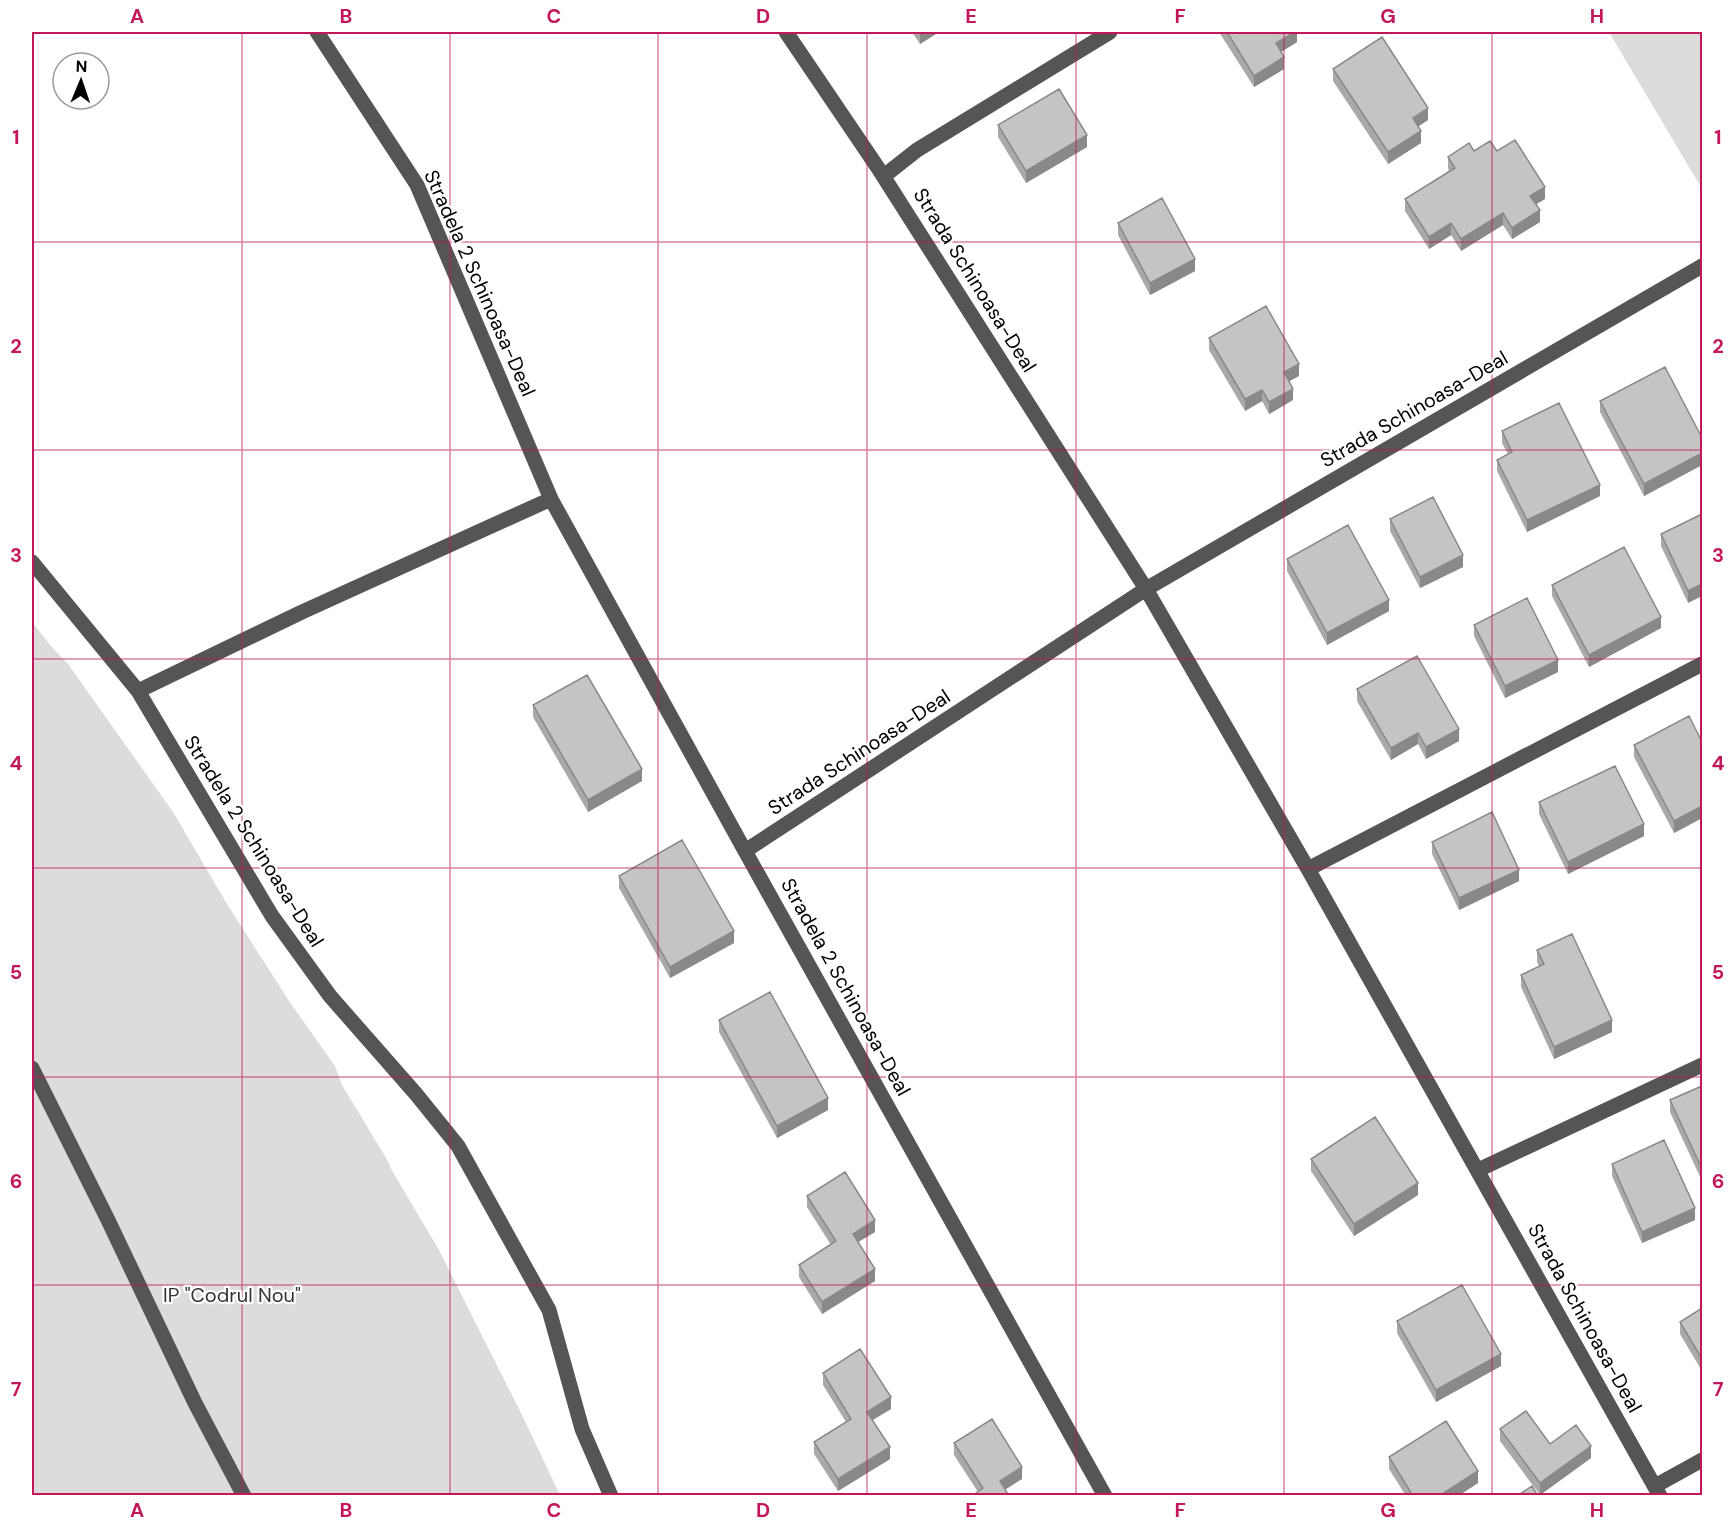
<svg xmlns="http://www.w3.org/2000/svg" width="1734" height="1527" viewBox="0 0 1734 1527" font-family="'DM Sans',sans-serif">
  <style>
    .green { fill: #dcdcdc }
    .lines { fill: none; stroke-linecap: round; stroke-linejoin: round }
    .minor { stroke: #555; stroke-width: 15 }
    .wall { fill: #a9a9a9 }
    .shaded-wall { fill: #898989 }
    .building { fill: #c4c4c4; stroke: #898989; stroke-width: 1.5 }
    .grid { fill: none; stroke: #c2185b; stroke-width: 1.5; stroke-opacity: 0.55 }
    .labels { text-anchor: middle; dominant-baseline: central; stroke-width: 4.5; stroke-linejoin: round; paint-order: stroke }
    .street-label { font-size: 20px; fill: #000; stroke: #fff }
    .park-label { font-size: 20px; fill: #333; stroke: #fff }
    .neatline { fill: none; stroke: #c2185b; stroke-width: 2 }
    .grid-label { font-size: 20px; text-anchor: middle; font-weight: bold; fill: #c2185b }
  </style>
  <rect width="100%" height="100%" fill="#fff"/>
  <path class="green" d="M 1609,32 L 1702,32 L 1702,189 Z
    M 32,622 L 51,646 L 68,664 L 173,812 L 227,904 L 289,1001 L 335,1066 L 342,1085 L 389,1163 L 391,1169 L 439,1250 L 522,1415 L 560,1495 L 32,1495 Z"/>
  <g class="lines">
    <path class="minor" d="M 317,32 L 417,185 L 551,499 L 745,851 L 1105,1496
      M 786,32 L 878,168 L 1146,589 L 1308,869 L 1660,1496
      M 884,176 L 917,150 L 1110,32
      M 32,562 L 138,691 L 272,916 L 330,996 L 416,1094 L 458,1146 L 549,1310 L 582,1429 L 611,1496
      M 138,691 L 302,612 L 551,499
      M 745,851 L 1146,589 L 1702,266
      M 1308,869 L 1702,664
      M 32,1068 L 108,1220 L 195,1403 L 244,1496
      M 1478,1170 L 1702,1065
      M 1655,1486 L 1702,1460"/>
  </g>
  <path class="wall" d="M 912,32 L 939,32 L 920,44 Z
    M 1219,32 L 1297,32 L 1297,42 L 1281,52 L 1284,69 L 1254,87 Z
    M 1333,69 L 1428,120 L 1418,126 L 1421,143 L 1388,164 L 1333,81 Z
    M 998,125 L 1087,147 L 1026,183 L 998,137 Z
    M 1474,151 L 1497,151 L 1545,199 L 1536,204 L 1540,222 L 1512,239 L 1503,225 L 1461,251 L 1451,235 L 1429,249 L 1405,211 L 1405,199 L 1449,171 L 1448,168 L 1448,157 Z
    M 1118,223 L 1195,271 L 1150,295 L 1118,235 Z
    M 1209,338 L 1299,376 L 1289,381 L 1293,400 L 1269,414 L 1262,401 L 1245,411 L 1209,350 Z
    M 1600,401 L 1702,438 L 1702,465 L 1644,496 L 1600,412 Z
    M 1502,431 L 1600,496 L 1527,532 L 1497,471 L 1497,460 L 1508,454 L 1502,443 Z
    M 1702,514 L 1688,603 L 1661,546 L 1661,534 Z
    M 1390,519 L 1463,567 L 1420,588 L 1390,531 Z
    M 1287,559 L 1389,611 L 1327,645 L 1287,571 Z
    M 1552,585 L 1661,628 L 1589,667 L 1552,596 Z
    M 1474,625 L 1558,672 L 1505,698 L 1474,636 Z
    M 1357,689 L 1459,741 L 1426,759 L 1418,744 L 1391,760 L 1357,701 Z
    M 533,705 L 642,781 L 588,812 L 533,717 Z
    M 1702,742 L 1702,818 L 1674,833 L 1634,757 L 1634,745 Z
    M 1539,802 L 1644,836 L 1568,874 L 1539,814 Z
    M 1432,842 L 1519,881 L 1459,910 L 1432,854 Z
    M 619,876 L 734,943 L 670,978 L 619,888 Z
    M 1537,950 L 1612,1032 L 1554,1059 L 1521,987 L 1521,975 L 1539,966 L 1537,962 Z
    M 719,1020 L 828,1110 L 777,1138 L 719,1032 Z
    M 1702,1086 L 1702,1181 L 1670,1112 L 1670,1100 Z
    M 1311,1159 L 1418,1195 L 1354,1236 L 1311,1171 Z
    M 1612,1164 L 1695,1220 L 1642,1243 L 1612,1176 Z
    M 807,1196 L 875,1232 L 858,1242 L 875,1281 L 822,1314 L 799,1277 L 799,1265 L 831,1245 L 807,1207 Z
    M 1702,1308 L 1702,1371 L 1680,1334 L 1680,1322 Z
    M 1397,1321 L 1501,1366 L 1436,1402 L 1397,1333 Z
    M 823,1373 L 891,1409 L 873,1420 L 890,1459 L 838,1491 L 814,1454 L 814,1442 L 846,1422 L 823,1385 Z
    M 1500,1429 L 1550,1444 L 1591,1458 L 1540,1495 L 1500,1441 Z
    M 954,1443 L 1022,1479 L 978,1492 L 954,1455 Z
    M 1389,1457 L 1478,1483 L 1458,1496 L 1406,1496 L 1389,1469 Z"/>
  <path class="shaded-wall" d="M 920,32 L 939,32 L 920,44 Z
    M 1295,32 L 1297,32 L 1297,42 L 1276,55 L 1276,43 Z
    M 1284,57 L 1284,69 L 1254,87 L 1254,76 Z
    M 1428,108 L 1428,120 L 1413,130 L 1413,118 Z
    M 1421,131 L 1421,143 L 1388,164 L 1388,152 Z
    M 1087,135 L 1087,147 L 1026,183 L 1026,171 Z
    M 1545,187 L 1545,199 L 1530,208 L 1530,196 Z
    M 1540,210 L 1540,222 L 1512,239 L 1512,228 Z
    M 1503,213 L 1503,225 L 1461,251 L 1461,239 Z
    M 1451,223 L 1451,235 L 1429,249 L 1429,237 Z
    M 1195,259 L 1195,271 L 1150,295 L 1150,283 Z
    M 1299,364 L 1299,376 L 1284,384 L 1284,372 Z
    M 1293,389 L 1293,400 L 1269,414 L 1269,402 Z
    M 1262,390 L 1262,401 L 1245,411 L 1245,399 Z
    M 1702,453 L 1702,465 L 1644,496 L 1644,484 Z
    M 1600,485 L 1600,496 L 1527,532 L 1527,520 Z
    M 1463,555 L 1463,567 L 1420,588 L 1420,577 Z
    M 1702,584 L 1702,596 L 1688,603 L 1688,591 Z
    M 1389,600 L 1389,611 L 1327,645 L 1327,633 Z
    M 1661,617 L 1661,628 L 1589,667 L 1589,655 Z
    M 1558,660 L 1558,672 L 1505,698 L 1505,686 Z
    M 1459,729 L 1459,741 L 1426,759 L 1426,747 Z
    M 1418,733 L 1418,744 L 1391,760 L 1391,748 Z
    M 642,769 L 642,781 L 588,812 L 588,800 Z
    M 1702,806 L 1702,818 L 1674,833 L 1674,821 Z
    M 1644,824 L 1644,836 L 1568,874 L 1568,862 Z
    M 1519,870 L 1519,881 L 1459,910 L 1459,898 Z
    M 734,931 L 734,943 L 670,978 L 670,967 Z
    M 1612,1020 L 1612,1032 L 1554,1059 L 1554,1047 Z
    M 828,1098 L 828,1110 L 777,1138 L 777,1126 Z
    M 1418,1183 L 1418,1195 L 1354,1236 L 1354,1224 Z
    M 1695,1208 L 1695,1220 L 1642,1243 L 1642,1232 Z
    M 875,1220 L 875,1232 L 853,1245 L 853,1234 Z
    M 875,1269 L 875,1281 L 822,1314 L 822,1302 Z
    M 1501,1354 L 1501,1366 L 1436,1402 L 1436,1390 Z
    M 891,1397 L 891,1409 L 867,1423 L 867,1412 Z
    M 1591,1446 L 1591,1458 L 1540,1495 L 1540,1483 Z
    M 890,1447 L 890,1459 L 838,1491 L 838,1479 Z
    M 1022,1467 L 1022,1479 L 1000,1493 L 1000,1481 Z
    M 1478,1471 L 1478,1483 L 1458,1496 L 1439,1496 Z"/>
  <path class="building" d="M 1227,32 L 1295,32 L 1276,43 L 1284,57 L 1254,76 Z
    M 1382,37 L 1428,108 L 1413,118 L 1421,131 L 1388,152 L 1333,69 Z
    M 1059,89 L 1087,135 L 1026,171 L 998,125 Z
    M 1515,140 L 1545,187 L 1530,196 L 1540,210 L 1512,228 L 1503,213 L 1461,239 L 1451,223 L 1429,237 L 1405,199 L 1455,168 L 1448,157 L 1469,143 L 1474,151 L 1490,141 L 1497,151 Z
    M 1162,198 L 1195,259 L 1150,283 L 1118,223 Z
    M 1266,306 L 1299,364 L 1284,372 L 1293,389 L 1269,402 L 1262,390 L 1245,399 L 1209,338 Z
    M 1665,367 L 1702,438 L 1702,453 L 1644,484 L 1600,401 Z
    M 1559,403 L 1600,485 L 1527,520 L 1497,460 L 1512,452 L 1502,431 Z
    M 1433,497 L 1463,555 L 1420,577 L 1390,519 Z
    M 1702,514 L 1702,584 L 1688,591 L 1661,534 Z
    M 1348,525 L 1389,600 L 1327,633 L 1287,559 Z
    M 1624,547 L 1661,617 L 1589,655 L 1552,585 Z
    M 1527,598 L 1558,660 L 1505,686 L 1474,625 Z
    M 1417,656 L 1459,729 L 1426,747 L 1418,733 L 1391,748 L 1357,689 Z
    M 587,675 L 642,769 L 588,800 L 533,705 Z
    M 1689,716 L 1702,742 L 1702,806 L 1674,821 L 1634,745 Z
    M 1615,766 L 1644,824 L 1568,862 L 1539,802 Z
    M 1492,812 L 1519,870 L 1459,898 L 1432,842 Z
    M 682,840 L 734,931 L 670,967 L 619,876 Z
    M 1572,934 L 1612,1020 L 1554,1047 L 1521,975 L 1544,964 L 1537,950 Z
    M 770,992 L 828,1098 L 777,1126 L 719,1020 Z
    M 1702,1086 L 1702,1169 L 1670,1100 Z
    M 1375,1117 L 1418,1183 L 1354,1224 L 1311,1159 Z
    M 1664,1140 L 1695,1208 L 1642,1232 L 1612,1164 Z
    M 845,1172 L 875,1220 L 853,1234 L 875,1269 L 822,1302 L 799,1265 L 836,1241 L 807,1196 Z
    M 1462,1285 L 1501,1354 L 1436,1390 L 1397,1321 Z
    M 1702,1308 L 1702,1359 L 1680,1322 Z
    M 860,1349 L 891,1397 L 867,1412 L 890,1447 L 838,1479 L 814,1442 L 851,1419 L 823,1373 Z
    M 1526,1411 L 1550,1444 L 1576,1425 L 1591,1446 L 1540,1483 L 1500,1429 Z
    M 992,1419 L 1022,1467 L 1000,1481 L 1009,1496 L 972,1496 L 983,1488 L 954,1443 Z
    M 1446,1421 L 1478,1471 L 1439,1496 L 1413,1496 L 1389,1457 Z
    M 1532,1486 L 1538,1496 L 1517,1496 Z"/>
  <path class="grid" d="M 242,32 L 242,1496M 450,32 L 450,1496M 658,32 L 658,1496M 867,32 L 867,1496M 1076,32 L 1076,1496M 1284,32 L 1284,1496M 1492,32 L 1492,1496M 32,242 L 1702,242M 32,450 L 1702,450M 32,659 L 1702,659M 32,868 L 1702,868M 32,1077 L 1702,1077M 32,1285 L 1702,1285"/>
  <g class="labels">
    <g class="street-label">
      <text transform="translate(975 280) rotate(58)">Strada Schinoasa-Deal</text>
      <text transform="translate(480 283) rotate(66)">Stradela 2 Schinoasa-Deal</text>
      <text transform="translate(1414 409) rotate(-30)">Strada Schinoasa-Deal</text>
      <text transform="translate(859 752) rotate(-33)">Strada Schinoasa-Deal</text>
      <text transform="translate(254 841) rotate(58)">Stradela 2 Schinoasa-Deal</text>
      <text transform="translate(846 987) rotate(61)">Stradela 2 Schinoasa-Deal</text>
      <text transform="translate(1585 1318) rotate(61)">Strada Schinoasa-Deal</text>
    </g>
    <g class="park-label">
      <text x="232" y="1295">IP "Codrul Nou"</text>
    </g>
  </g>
  <rect width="1734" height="1527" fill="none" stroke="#ffffff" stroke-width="66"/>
  <g transform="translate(81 81) rotate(2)"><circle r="28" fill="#ffffff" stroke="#999999" stroke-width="1.5"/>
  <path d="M0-4.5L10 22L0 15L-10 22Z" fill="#000000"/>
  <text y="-9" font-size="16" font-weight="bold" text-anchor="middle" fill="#000000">N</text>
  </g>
  <rect x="33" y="33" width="1668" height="1461" class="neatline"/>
  <g class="grid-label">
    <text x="137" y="23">A</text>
    <text x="346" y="23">B</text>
    <text x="554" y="23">C</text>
    <text x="763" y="23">D</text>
    <text x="971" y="23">E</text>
    <text x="1180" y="23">F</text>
    <text x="1388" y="23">G</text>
    <text x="1597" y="23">H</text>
    <text x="16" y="144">1</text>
    <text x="1718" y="144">1</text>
    <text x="16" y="353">2</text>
    <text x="1718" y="353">2</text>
    <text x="16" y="562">3</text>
    <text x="1718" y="562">3</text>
    <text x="16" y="770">4</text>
    <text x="1718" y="770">4</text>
    <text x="16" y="979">5</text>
    <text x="1718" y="979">5</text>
    <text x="16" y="1188">6</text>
    <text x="1718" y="1188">6</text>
    <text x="16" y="1396">7</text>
    <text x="1718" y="1396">7</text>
    <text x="137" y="1517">A</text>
    <text x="346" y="1517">B</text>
    <text x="554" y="1517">C</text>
    <text x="763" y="1517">D</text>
    <text x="971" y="1517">E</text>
    <text x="1180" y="1517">F</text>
    <text x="1388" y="1517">G</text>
    <text x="1597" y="1517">H</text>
  </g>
</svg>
